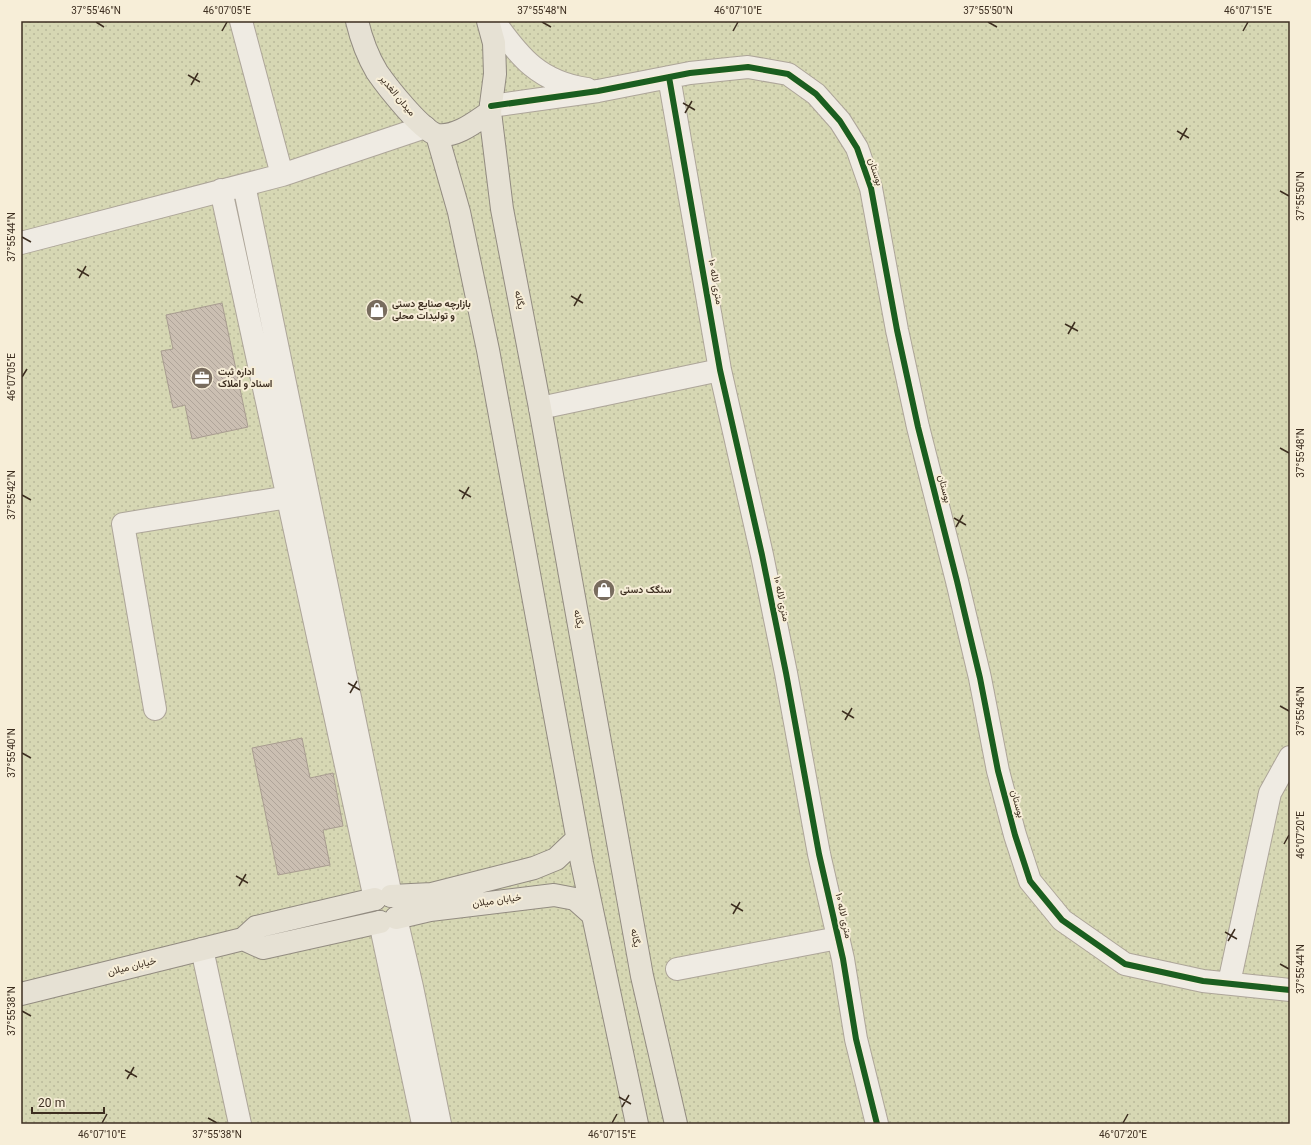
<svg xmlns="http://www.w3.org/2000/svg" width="1311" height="1145" viewBox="0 0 1311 1145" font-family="Georgia,Vazirmatn,serif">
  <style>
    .park { fill: url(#park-dots) }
    .building { fill: url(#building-back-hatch); stroke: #a89c90 }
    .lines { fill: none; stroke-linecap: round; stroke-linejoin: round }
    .minor-casing { stroke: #ada599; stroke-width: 24 }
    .major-casing { stroke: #928b80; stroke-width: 24 }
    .minor { stroke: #efebe3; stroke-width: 22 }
    .major { stroke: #e6e1d4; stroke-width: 22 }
    .cycleway-casing { stroke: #f7eed8; stroke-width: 8 }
    .cycleway { stroke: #1b5e20; stroke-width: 6 }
    .ticks { fill: none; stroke: #3d2e20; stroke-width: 1.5 }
    .labels { text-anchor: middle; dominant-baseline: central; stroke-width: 4; stroke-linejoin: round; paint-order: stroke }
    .street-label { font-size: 10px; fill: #3d2e20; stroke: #f7eed8 }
    .poi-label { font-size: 10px; font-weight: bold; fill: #3d2e20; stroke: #f7eed8; text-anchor: start }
    .neatline { fill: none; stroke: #3d2e20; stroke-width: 1.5 }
    .ticks-label { font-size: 10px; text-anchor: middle; fill: #3d2e20 }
  </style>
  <defs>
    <pattern id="park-dots" width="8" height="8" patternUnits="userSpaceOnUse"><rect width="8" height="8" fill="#d6d7b3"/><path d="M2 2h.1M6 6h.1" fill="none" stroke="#b9b99a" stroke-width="1.8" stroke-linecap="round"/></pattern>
    <pattern id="building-back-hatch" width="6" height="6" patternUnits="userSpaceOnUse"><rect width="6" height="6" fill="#cbbfb2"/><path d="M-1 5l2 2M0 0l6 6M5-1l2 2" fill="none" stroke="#afa499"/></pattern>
  </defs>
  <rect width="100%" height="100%" fill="#e7e0d1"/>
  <path class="park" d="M 21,21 L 1290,21 L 1290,1124 L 21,1124 Z"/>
  <path class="building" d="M 222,303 L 248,427 L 192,439 L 185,405 L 173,408 L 161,351 L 173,349 L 166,315 Z
    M 302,738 L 310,778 L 333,773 L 343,826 L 323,830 L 330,865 L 278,875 L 252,748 Z"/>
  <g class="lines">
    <g class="minor-casing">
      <path id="minor" d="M 241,21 L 282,175
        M 494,21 C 520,58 540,82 587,89
        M 669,77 L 720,370 L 762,555 L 786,673 L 819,854 L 843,959 L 856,1039 L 877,1124
        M 491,106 L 598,91 L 690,73 L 748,67 L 788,74 L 816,94 L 840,121 L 857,148 L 871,188 L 897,330 L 918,427 L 957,581 L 980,678 L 998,771 L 1015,835 L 1030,881 L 1062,920 L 1125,964 L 1203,981 L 1290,990
        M 244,185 L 391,896
        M 221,190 L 375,899
        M 21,243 L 282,175 L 425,127
        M 540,408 L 720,370
        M 155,709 L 123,524 L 288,497
        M 396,918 L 412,987 L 440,1124
        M 380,922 L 423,1124
        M 202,949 L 240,1124
        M 677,969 L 838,938
        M 1229,983 L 1270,793 L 1290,757"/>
    </g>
    <g class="major-casing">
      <path id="major" d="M 357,21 C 361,38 368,57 377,72 C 386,85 423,133 438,135 C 457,137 475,122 490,112
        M 488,21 L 494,43 L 495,74 L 490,112 L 502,209 L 540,408 L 642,976 L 676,1124
        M 437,135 L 459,212 L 488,350 L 582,863 L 637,1124
        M 391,896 L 432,894 L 534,868 L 556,859 L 577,839
        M 396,918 L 430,910 L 554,895 L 575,899 L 593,915
        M 243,939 L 263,948 L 380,922
        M 21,994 L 243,939 L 256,927 L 375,899"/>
    </g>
    <use href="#minor" class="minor"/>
    <use href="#major" class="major"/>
    <g class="cycleway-casing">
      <path id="cycleway" d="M 669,77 L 720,370 L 762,555 L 786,673 L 819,854 L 843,959 L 856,1039 L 877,1124
        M 491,106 L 598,91 L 690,73 L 748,67 L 788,74 L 816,94 L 840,121 L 857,148 L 871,188 L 897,330 L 918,427 L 957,581 L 980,678 L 998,771 L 1015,835 L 1030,881 L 1062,920 L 1125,964 L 1203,981 L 1290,990"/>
    </g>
    <use href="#cycleway" class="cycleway"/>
  </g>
  <path class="ticks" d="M 96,22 L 104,27M 542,22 L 551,27M 988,22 L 997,27M 222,31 L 227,22M 733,31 L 738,22M 1243,31 L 1248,22M 188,75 L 200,82M 191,85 L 198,73M 683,103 L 695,110M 685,113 L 692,101M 1177,131 L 1189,138M 1180,140 L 1187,128M 1280,191 L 1289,196M 22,237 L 31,242M 77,269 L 89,276M 79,278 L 86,266M 571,296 L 583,303M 574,306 L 581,294M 1065,324 L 1078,331M 1068,334 L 1075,322M 22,377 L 27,369M 1280,448 L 1289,453M 459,490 L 471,497M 22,495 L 31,500M 462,499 L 469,487M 954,518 L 966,525M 956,527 L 963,515M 348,683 L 360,690M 350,693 L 357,681M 1280,706 L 1289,711M 842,711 L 854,718M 845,720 L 852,708M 22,753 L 31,758M 1284,844 L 1289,835M 236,876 L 248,883M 239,886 L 246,874M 731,904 L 743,911M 733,914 L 740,902M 1225,932 L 1237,939M 1228,941 L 1235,929M 1280,964 L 1289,969M 22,1011 L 31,1016M 125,1070 L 137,1077M 127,1079 L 134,1067M 619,1097 L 631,1104M 622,1107 L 629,1095M 208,1118 L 217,1123M 102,1123 L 107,1114M 612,1123 L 617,1114M 1123,1123 L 1128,1114"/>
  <defs>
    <g id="shop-disc" transform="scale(1.15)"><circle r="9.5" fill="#786c5e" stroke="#f7eed8"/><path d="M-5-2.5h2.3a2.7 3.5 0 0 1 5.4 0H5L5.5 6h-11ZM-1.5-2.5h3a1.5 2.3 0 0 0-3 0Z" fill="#fff"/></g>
    <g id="office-disc" transform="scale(1.15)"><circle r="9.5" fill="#786c5e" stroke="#f7eed8"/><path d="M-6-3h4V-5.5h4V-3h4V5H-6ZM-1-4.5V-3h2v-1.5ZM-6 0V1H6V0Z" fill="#fff"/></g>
  </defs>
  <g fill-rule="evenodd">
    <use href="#shop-disc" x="377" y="310"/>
    <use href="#office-disc" x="202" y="378"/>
    <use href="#shop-disc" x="604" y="590"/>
  </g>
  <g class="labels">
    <g class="street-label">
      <text transform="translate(397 96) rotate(50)">میدان الغدیر</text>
      <text transform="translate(875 172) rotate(72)">بوستان</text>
      <text transform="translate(715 282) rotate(80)">۱۰ متری لاله</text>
      <text transform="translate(519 300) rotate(79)">یگانه</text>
      <text transform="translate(944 489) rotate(76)">بوستان</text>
      <text transform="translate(781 599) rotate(78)">۱۰ متری لاله</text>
      <text transform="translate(578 619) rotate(80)">یگانه</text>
      <text transform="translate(1017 804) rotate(75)">بوستان</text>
      <text transform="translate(497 901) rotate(-8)">خیابان میلان</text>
      <text transform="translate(843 916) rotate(77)">۱۰ متری لاله</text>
      <text transform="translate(635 938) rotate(80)">یگانه</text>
      <text transform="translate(132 967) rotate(-14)">خیابان میلان</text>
    </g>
    <g class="poi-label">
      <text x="392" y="304">بازارچه صنایع دستی<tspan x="392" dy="12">و تولیدات محلی</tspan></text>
      <text x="218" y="372">اداره ثبت<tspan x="218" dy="12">اسناد و املاک</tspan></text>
      <text x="620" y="590">سنگک دستی</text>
    </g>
  </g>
  <rect width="1311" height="1145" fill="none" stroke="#f7eed8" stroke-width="44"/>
  <path d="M32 1107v6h72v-6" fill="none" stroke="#3d2e20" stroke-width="2"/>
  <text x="38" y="1107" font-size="12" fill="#3d2e20" stroke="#f7eed8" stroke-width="3" paint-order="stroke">20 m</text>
  <rect x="22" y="22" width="1267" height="1101" class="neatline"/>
  <g class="ticks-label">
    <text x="96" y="14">37°55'46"N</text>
    <text x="227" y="14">46°07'05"E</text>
    <text x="542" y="14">37°55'48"N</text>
    <text x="738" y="14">46°07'10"E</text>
    <text x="988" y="14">37°55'50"N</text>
    <text x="1248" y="14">46°07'15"E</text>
    <text transform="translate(1300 196) rotate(-90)" y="4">37°55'50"N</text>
    <text transform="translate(11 237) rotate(-90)" y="4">37°55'44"N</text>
    <text transform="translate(11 377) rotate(-90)" y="4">46°07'05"E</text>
    <text transform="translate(1300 453) rotate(-90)" y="4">37°55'48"N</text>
    <text transform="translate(11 495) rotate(-90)" y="4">37°55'42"N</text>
    <text transform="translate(1300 711) rotate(-90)" y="4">37°55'46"N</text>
    <text transform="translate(11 753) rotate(-90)" y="4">37°55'40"N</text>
    <text transform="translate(1300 835) rotate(-90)" y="4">46°07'20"E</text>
    <text transform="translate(1300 969) rotate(-90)" y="4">37°55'44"N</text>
    <text transform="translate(11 1011) rotate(-90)" y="4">37°55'38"N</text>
    <text x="102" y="1138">46°07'10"E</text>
    <text x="217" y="1138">37°55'38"N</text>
    <text x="612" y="1138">46°07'15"E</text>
    <text x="1123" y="1138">46°07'20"E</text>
  </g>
</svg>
